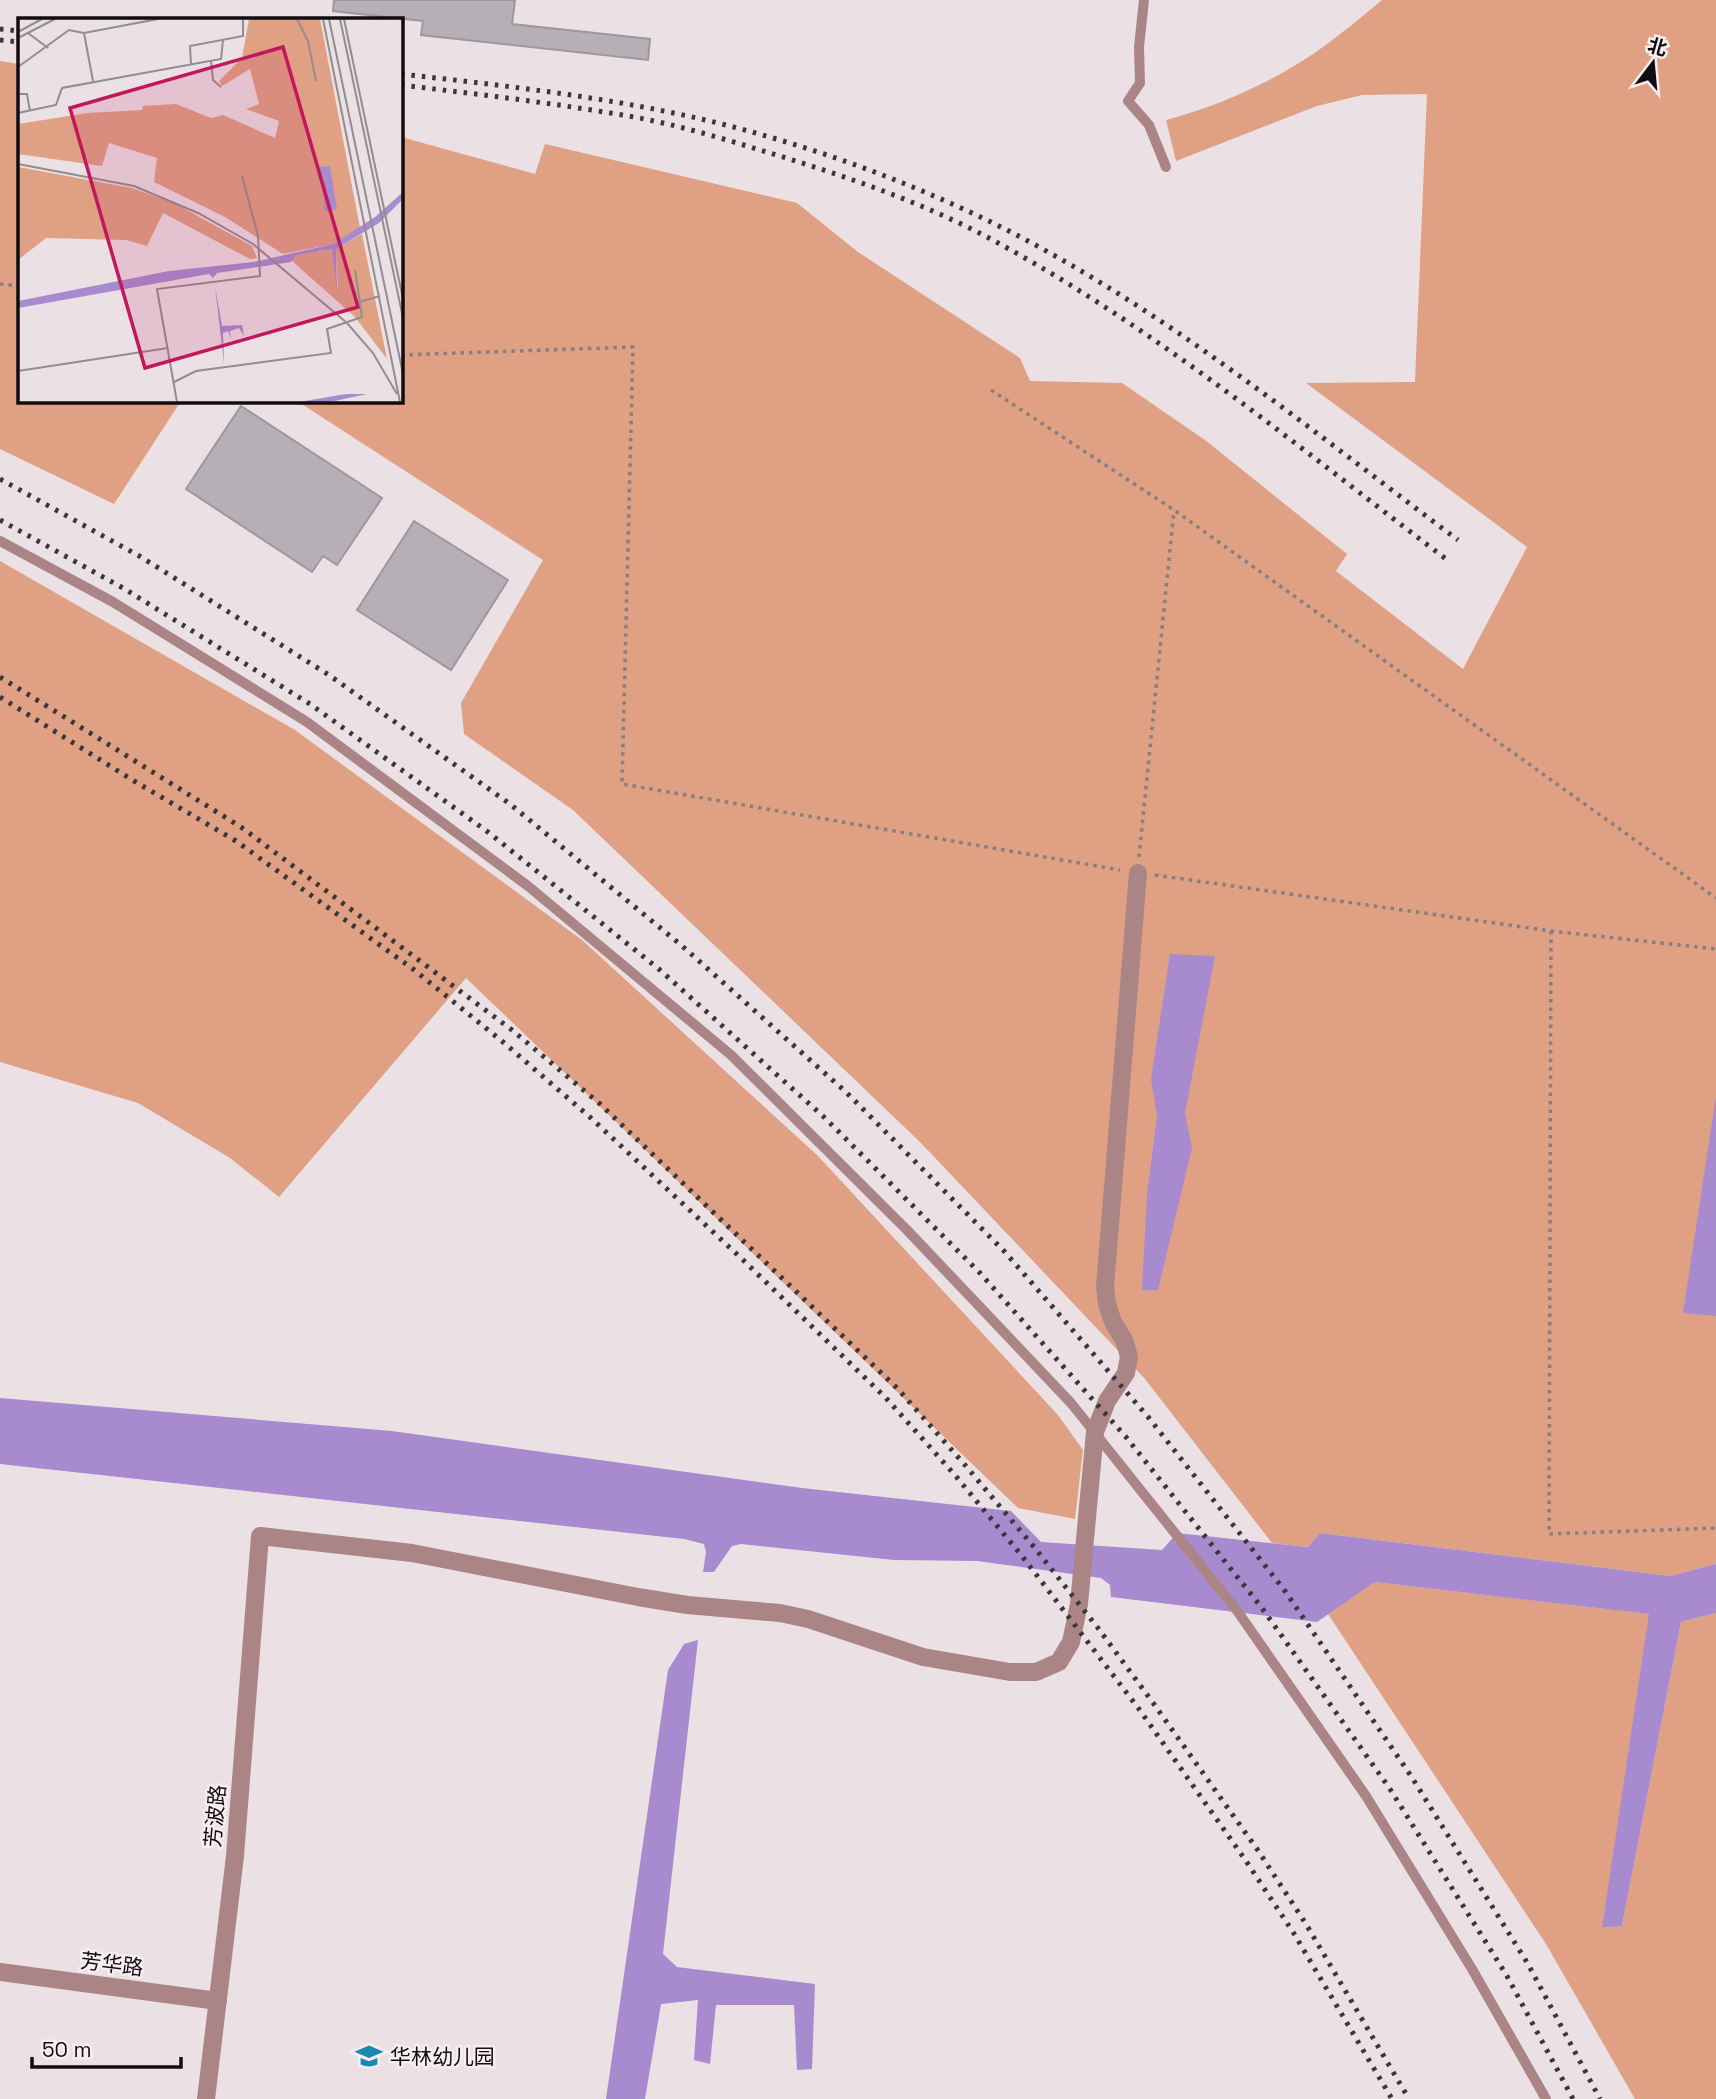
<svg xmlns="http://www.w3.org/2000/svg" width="1716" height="2099" viewBox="0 0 1716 2099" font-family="'Space Grotesk','Noto Sans SC',sans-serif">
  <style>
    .green { fill: #dfa084 }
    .water { fill: #a88bcf }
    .building { fill: #b7afb6; stroke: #9e979e; stroke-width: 2 }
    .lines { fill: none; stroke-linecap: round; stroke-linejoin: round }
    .path { stroke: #867e81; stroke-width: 3.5; stroke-dasharray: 3.5 5; stroke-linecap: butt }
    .service { stroke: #ab8585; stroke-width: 10 }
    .minor { stroke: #ab8585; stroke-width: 18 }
    .rail { stroke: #3b3638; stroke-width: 5; stroke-dasharray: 3.5 7; stroke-linecap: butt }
    .labels { text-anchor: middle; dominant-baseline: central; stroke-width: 5; stroke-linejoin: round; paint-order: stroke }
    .street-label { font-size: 21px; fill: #110d0f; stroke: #f8edf1 }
    .poi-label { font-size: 21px; fill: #110d0f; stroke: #f8edf1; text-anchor: start }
    .inset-road { fill: none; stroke: #948c8f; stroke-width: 2 }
    .view { fill: #c2185b; fill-opacity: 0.15; stroke: #c2185b; stroke-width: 3.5 }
    .inset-edge { fill: none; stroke: #110d0f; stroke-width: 3.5 }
  </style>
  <rect width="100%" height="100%" fill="#ebe0e4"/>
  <path class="green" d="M 1382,0 L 1716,0 L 1716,1564 L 1670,1576 L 1320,1533 L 1308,1547 L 1272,1543 L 1145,1379 L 920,1142 L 573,810 L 464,734 L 461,703 L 543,560 L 297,401 L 401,401 L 401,137 L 535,174 L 545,144 L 797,203 L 858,252 L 1020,358 L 1030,381 L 1122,383 L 1205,440 L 1347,554 L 1336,571 L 1463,669 L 1527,547 L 1306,383 L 1415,382 L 1427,94 L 1362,95 L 1317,106 L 1176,161 L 1166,120 C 1222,105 1280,79 1327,44 C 1346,30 1364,15 1382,0 Z
    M 0,61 L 19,64 L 19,401 L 181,401 L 114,504 L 0,449 Z
    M 0,561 L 295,730 L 582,940 L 818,1156 L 1058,1415 L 1083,1450 L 1075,1519 L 1018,1508 L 466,978 L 279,1197 L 230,1158 L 138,1103 L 0,1062 Z
    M 1375,1582 L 1650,1614 L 1603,1928 L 1622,1926 L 1681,1622 L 1716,1613 L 1716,2099 L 1635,2099 L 1546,1944 L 1328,1614 Z"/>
  <path class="water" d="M 1170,954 L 1215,956 L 1185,1113 L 1192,1148 L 1158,1290 L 1142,1290 L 1147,1194 L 1157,1116 L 1151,1079 Z
    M 1716,1096 L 1716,1316 L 1683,1313 Z
    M 0,1398 L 392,1431 L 802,1488 L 1011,1511 L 1041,1542 L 1162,1550 L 1177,1533 L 1308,1547 L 1320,1533 L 1670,1576 L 1716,1564 L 1716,1613 L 1681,1622 L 1622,1926 L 1602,1928 L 1649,1614 L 1375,1582 L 1317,1622 L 1111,1597 L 1110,1585 L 1101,1578 L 977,1561 L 894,1560 L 741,1544 L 732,1546 L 714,1572 L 703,1572 L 706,1552 L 704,1544 L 684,1539 L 0,1464 Z
    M 698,1640 L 663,1954 L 677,1967 L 815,1984 L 812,2069 L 797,2070 L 794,2005 L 716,2005 L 710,2064 L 694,2060 L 698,2000 L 661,2004 L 645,2099 L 606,2099 L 668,1670 L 684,1644 Z"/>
  <path class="building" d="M 334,0 L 515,0 L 512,24 L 650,39 L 648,60 L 421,35 L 423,21 L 333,11 Z
    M 241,406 L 382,498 L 337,565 L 323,556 L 312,572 L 186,489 Z
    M 414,521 L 508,580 L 451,670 L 357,610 Z"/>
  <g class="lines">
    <path class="path" d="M 0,284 L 19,286
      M 401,355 L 633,347 L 622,784 L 1120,870
      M 991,390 L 1174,510 L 1716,898
      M 1139,857 L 1174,510
      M 1155,875 L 1551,931 L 1716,949
      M 1551,931 L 1549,1534 L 1716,1528"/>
    <path class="service" d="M 1144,0 L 1139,47 L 1140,83 L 1128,101 L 1149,125 L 1166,167
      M 0,541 L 113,602 L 307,722 L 528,886 L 731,1055 L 907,1230 L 1071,1403 L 1238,1612 L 1366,1796 L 1472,1969 L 1546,2099"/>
    <path class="minor" d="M 0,1972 L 218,2001
      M 206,2099 L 235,1856 L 260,1536 L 412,1553 L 638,1597 L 687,1605 L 780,1613 L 808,1619 L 923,1657 L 1010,1672 L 1036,1672 L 1059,1662 L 1071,1642 L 1079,1604 L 1095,1432 L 1107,1401 L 1126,1373 L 1129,1357 L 1125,1342 L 1113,1322 L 1107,1304 L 1105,1287 L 1138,873"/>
    <path class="rail" d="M 0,29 L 19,31
      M 0,40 L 19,42
      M 401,74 C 508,86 617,98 722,124 C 820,149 915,184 1005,229 C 1168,312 1312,431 1458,540
      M 401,85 C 477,94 553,103 628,116 C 676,124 724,139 770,153 C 848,177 928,204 1000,244 C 1159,331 1301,449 1446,559
      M 0,479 L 141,557 L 329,675 L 510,804 L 681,945 L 847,1093 L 1004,1251 L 1149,1418 L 1285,1591 L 1411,1776 L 1528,1964 L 1600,2099
      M 0,520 L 123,588 L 310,704 L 488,832 L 660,970 L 824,1117 L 980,1273 L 1126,1437 L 1262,1608 L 1390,1789 L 1507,1976 L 1573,2099
      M 0,677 L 241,827 L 512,1030 L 600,1104 L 897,1388 L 965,1465 L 1034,1547 L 1098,1628 L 1151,1700 L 1257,1849 L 1306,1924 L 1409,2099
      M 0,697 L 134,781 L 236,841 L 413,969 L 503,1042 L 591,1118 L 742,1259 L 886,1398 L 954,1474 L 1022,1556 L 1139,1709 L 1244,1858 L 1293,1932 L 1392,2099"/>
  </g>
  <defs>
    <g id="school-bare" transform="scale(2.1)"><path d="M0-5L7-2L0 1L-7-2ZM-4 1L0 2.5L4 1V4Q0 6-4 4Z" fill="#1b8ab0" stroke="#f8edf1" stroke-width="2.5" paint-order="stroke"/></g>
  </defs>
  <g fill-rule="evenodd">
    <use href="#school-bare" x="369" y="2056"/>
  </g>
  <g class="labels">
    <g class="street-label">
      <text transform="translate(215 1816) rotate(-85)">芳波路</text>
      <text transform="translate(112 1964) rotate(7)">芳华路</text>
    </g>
    <g class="poi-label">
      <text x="390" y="2056">华林幼儿园</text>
    </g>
  </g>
  <g transform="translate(18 18)">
    <rect width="385" height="385" fill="#ebe0e4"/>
    <path d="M 231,1 L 302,1 L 342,210 L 315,226 L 265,236 L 207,199 L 136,164 L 139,140 L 91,125 L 84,148 L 0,136 L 0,106 L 70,95 L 124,92 L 125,88 L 158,86 L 193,100 L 205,97 L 257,120 L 261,103 L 228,91 L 241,86 L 232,51 L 204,68 L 201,63 L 224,40 ZM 0,149 L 114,170 L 158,186 L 234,228 L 239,240 L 232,241 L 145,195 L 129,228 L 108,222 L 28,220 L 0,242 ZM 344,216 L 369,341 L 337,299 L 274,243 L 279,237 L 314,231 L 320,272 L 318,231 Z" fill="#dfa084"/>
    <path d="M 312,148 L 319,191 L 307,193 L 302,149 ZM 385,174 L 385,181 L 361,205 L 318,231 L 319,272 L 314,231 L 279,237 L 273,244 L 199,255 L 195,260 L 191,256 L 0,290 L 0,283 L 151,253 L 236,244 L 315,226 L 357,199 ZM 197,268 L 204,308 L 224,307 L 226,318 L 221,310 L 212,313 L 213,321 L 210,313 L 205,315 L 206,346 ZM 328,376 L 349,376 L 312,384 L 281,384 Z" fill="#a88bcf"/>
    <path class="inset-road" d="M 279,1 L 290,23 L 298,63M 305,1 L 382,384M 311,1 L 385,356M 322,1 L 385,300M 326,1 L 385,281M 0,14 L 24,1M 10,15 L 30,30M 66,15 L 75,63M 0,20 L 37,1M 193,43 L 195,62 L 203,69M 173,46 L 172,28 L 225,18 L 225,1M 0,49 L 51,12 L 66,15 L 140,1M 0,76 L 9,76 L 12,93M 0,95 L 38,87 L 44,70 L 203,41 L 205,22M 0,146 L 116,168 L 180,195 L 235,226 L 329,305 L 355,335 L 379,376M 341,284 L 362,278M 0,353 L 150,330M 156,364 L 178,353 L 313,335 L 309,311 L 344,299 L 337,252M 159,384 L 139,271 L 242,258 L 240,218 L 224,158"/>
    <path class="view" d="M 265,29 L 340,289 L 127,350 L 52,90 Z"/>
    <rect width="385" height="385" class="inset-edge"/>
  </g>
  <g transform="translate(1653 63) rotate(16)" stroke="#f8edf1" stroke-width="5" paint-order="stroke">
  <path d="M0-5L12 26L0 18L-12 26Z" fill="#110d0f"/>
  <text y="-10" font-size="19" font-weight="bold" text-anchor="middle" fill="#110d0f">北</text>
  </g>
  <path d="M32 2057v10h149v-10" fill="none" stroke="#110d0f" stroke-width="3.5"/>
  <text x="42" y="2057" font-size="21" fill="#110d0f" stroke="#f8edf1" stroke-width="5" paint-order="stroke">50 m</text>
</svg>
